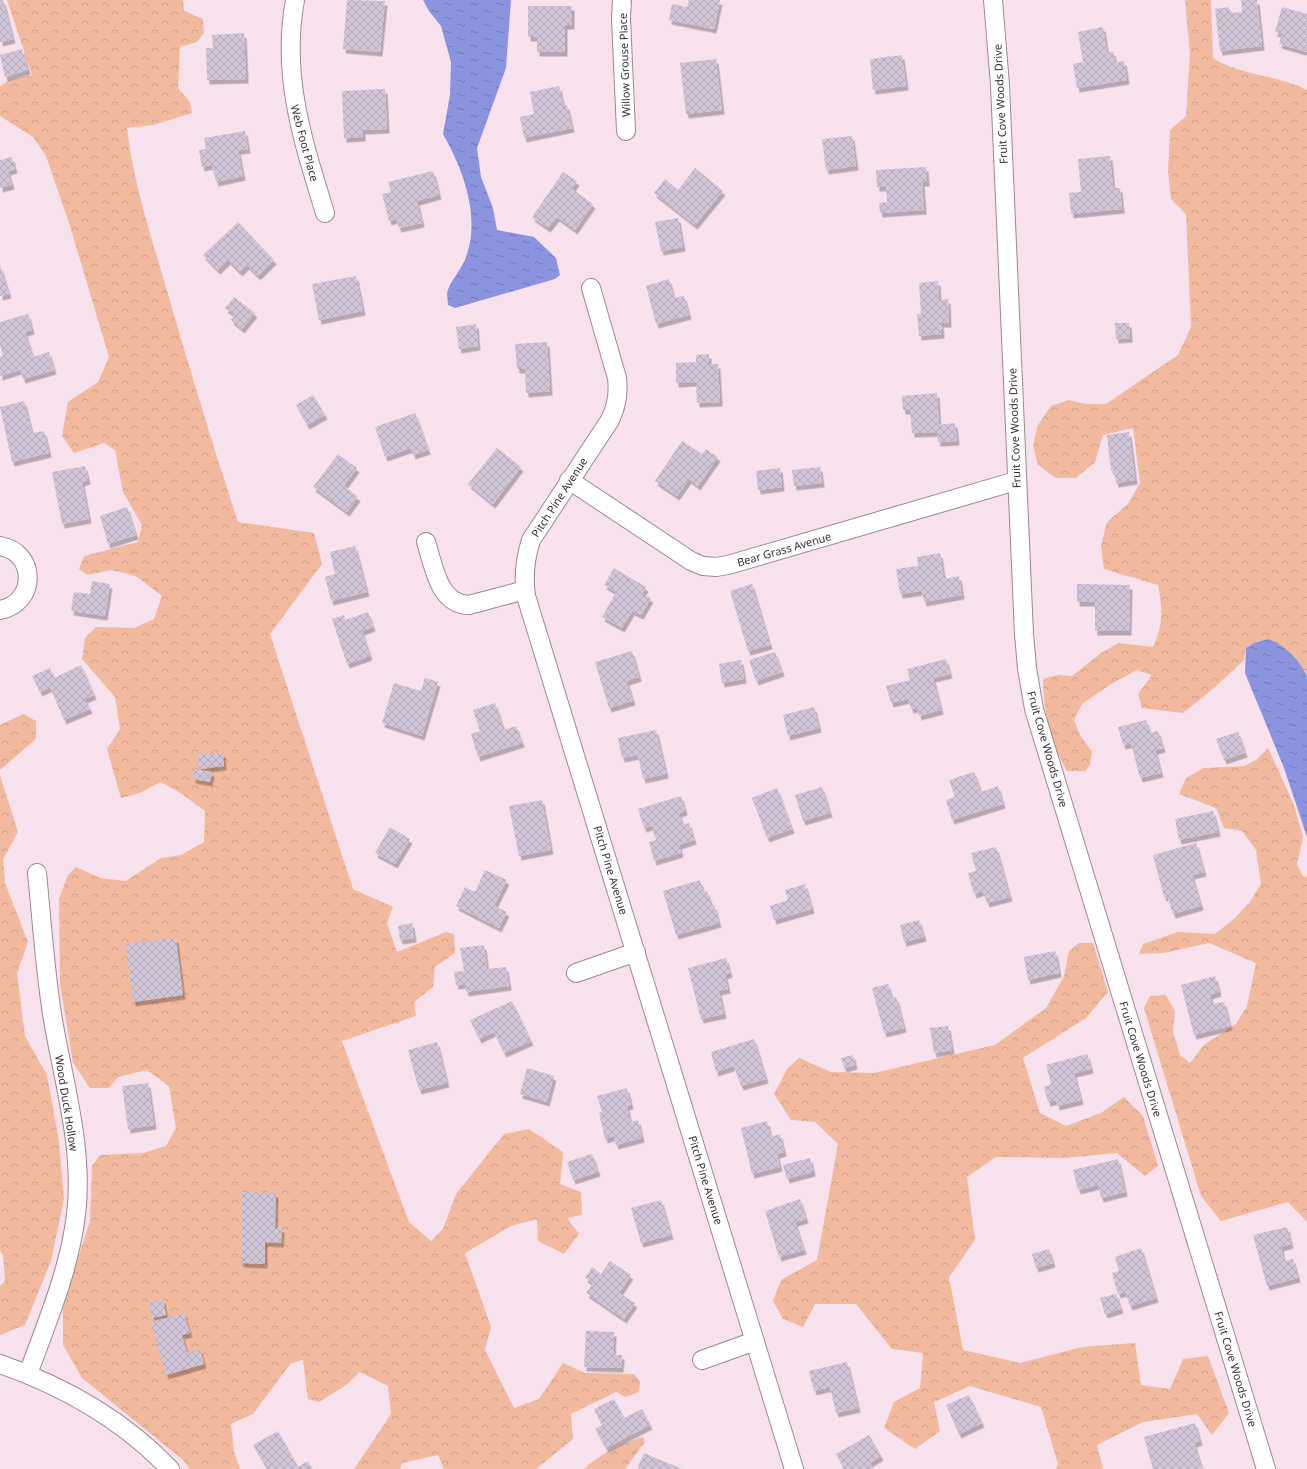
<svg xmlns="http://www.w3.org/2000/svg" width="1307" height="1469" viewBox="0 0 1307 1469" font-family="'Noto Sans',sans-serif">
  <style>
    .forest { fill: url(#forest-crowns) }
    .water { fill: url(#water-ripples) }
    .building { fill: url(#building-cross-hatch); filter: url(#shadow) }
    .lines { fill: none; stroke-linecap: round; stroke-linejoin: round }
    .street-casing { stroke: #9b8792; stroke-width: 20 }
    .street { stroke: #fff; stroke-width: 18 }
    .labels { text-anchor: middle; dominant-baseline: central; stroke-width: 3; stroke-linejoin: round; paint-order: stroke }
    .street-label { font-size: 11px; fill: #372e33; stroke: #fff }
  </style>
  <defs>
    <pattern id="forest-crowns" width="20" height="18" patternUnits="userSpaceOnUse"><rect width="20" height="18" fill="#f1b99d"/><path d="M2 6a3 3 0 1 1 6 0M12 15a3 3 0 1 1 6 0" fill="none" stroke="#cf9f88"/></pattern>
    <pattern id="water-ripples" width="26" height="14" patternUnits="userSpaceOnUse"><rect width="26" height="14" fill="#8b92de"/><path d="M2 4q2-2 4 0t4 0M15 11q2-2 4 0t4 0" fill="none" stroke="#7278b5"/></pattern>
    <pattern id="building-cross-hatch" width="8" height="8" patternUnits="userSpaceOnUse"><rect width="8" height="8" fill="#cfc5d7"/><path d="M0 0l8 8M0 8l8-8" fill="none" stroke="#b2aab9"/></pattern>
    <filter id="shadow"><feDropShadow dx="2.5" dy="4.5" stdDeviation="0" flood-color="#0004"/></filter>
  </defs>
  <rect width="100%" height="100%" fill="#f7e1ed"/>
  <path class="forest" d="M 7,0 L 183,0 L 184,11 L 203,19 L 204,33 L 197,42 L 180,47 L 178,88 L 190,102 L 192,113 L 153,125 L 127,128 C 133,181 150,233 165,284 C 188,364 212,443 238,522 L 314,533 L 322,564 L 270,634 L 353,889 L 393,907 L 387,923 L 397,952 L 446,932 L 454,934 L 455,953 L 435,967 L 433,987 L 414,1002 L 416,1016 L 342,1041 L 409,1222 L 431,1241 L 443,1229 L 456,1194 L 504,1134 L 529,1129 L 563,1152 L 560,1184 L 581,1192 L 582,1215 L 567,1218 L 579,1234 L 564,1254 L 538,1241 L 537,1219 L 511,1226 L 465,1253 L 491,1327 L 485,1350 L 514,1408 L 539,1399 L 563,1363 L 585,1373 L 634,1374 L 640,1382 L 639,1392 L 625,1397 L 616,1392 L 571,1414 L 573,1439 L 536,1469 L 444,1469 L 438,1455 L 402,1463 L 400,1469 L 354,1469 L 391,1414 L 388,1386 L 360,1372 L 345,1386 L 319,1402 L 308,1399 L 303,1360 L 291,1363 L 253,1414 L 231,1424 L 234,1451 L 240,1469 L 190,1469 L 183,1460 L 82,1378 L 63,1345 L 63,1305 L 90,1221 L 92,1166 L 100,1155 L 143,1153 L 166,1146 L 176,1128 L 169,1086 L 147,1070 L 118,1077 L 109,1088 L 90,1088 L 73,1063 L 60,983 L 59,899 L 68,875 L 76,867 L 100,878 L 126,881 L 161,858 L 181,855 L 204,842 L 205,811 L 182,794 L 161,782 L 140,793 L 121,798 L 107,749 L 120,729 L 115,697 L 82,659 L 85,638 L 96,627 L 134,628 L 154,619 L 162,596 L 136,576 L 112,570 L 87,575 L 79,569 L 84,556 L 138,542 L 142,525 L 123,492 L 115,450 L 104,443 L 74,453 L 62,436 L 68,402 L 98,382 L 109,357 L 70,226 L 46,156 L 33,137 L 0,116 L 0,86 L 9,80 L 32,75 Z
    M 1185,0 L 1211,0 L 1213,58 C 1238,75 1278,75 1307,90 L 1307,677 L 1268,639 L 1254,643 L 1246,648 L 1244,660 L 1214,688 L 1183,713 L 1142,708 L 1138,694 L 1152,675 L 1137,670 L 1111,684 L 1082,704 L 1074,720 L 1080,735 L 1092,752 L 1090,765 L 1085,771 L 1067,771 C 1051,745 1043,709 1043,679 L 1058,675 L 1072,676 L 1101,653 L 1119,643 L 1153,647 C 1163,625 1163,610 1158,585 L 1104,569 L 1101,546 L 1107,522 L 1128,504 L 1140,483 L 1133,428 L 1103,435 L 1095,462 L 1076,478 L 1056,478 L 1038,465 L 1033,446 L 1038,425 L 1051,406 L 1069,400 L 1086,404 L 1106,404 L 1178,355 L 1191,327 L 1186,214 L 1171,199 L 1168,172 L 1170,130 L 1186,116 L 1190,54 Z
    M 23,714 L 36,721 L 36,739 L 0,770 L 0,725 Z
    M 1268,748 L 1294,805 L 1303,837 L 1297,864 L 1303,876 L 1307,877 L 1307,1222 L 1288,1202 L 1221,1221 L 1201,1196 L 1144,1008 L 1150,996 L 1166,995 L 1175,1011 L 1173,1032 L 1180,1055 L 1190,1063 L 1204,1045 L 1236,1024 L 1247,1006 L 1256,963 L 1209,943 L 1164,953 L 1139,954 L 1143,944 L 1178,932 L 1215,934 L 1235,918 L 1249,903 L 1261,884 L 1256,850 L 1242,831 L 1224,828 L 1216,808 L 1179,794 L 1186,778 L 1204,768 L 1244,766 L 1256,760 Z
    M 0,775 L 18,832 L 3,859 L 5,883 L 28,942 L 17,973 L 25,1036 L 47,1075 L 59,1141 L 64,1199 L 51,1261 L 25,1325 L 0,1335 L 0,1286 L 5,1281 L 3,1255 L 0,1251 Z
    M 1079,943 L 1093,943 L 1108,992 L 1086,1018 L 1023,1058 L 1040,1113 L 1066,1126 L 1101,1113 L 1124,1097 L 1143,1116 L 1158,1166 L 1145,1176 L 1117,1153 L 1064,1158 L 996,1157 L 967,1177 L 975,1240 L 949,1277 L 963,1350 L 1020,1363 L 1082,1347 L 1135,1343 L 1141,1385 L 1170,1389 L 1183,1359 L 1208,1356 L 1229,1413 L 1212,1435 L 1197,1414 L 1143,1422 L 1097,1445 L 1103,1469 L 1056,1469 L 1058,1464 L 1041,1407 L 970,1386 L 934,1402 L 940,1431 L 915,1449 L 884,1428 L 894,1402 L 920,1388 L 923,1353 L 892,1349 L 856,1304 L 815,1304 L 803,1327 L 783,1319 L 773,1301 L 781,1280 L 817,1260 L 838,1144 L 815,1122 L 791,1120 L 774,1094 L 787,1069 L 799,1058 L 831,1072 L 874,1073 L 995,1045 L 1046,1008 L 1064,976 L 1069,951 Z
    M 643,1437 L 645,1442 L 625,1469 L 584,1469 C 599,1454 623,1443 643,1437 Z"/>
  <path class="water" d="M 423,0 L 511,0 L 506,68 L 477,148 L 481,177 L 493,208 L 497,230 L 534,237 L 556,258 L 560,275 L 555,279 L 455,308 L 448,305 C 448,302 447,296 447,293 C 450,281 462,269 466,257 C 481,217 463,169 443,134 L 450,95 L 451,62 L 441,26 L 429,11 Z
    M 1268,639 C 1285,645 1300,660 1307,677 L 1307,837 L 1284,768 L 1245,673 L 1246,648 L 1254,643 Z"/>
  <path class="building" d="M 0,0 L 3,0 L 13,39 L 0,42 Z
    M 347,0 L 385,1 L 380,52 L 343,49 Z
    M 689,0 L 720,0 L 714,29 L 669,20 L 672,4 L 687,7 Z
    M 1241,0 L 1257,0 L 1262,46 L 1220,51 L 1215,9 L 1229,7 L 1230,13 L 1242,12 Z
    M 528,6 L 572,6 L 572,25 L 565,25 L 565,52 L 537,52 L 537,37 L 528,37 Z
    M 1282,7 L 1307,14 L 1307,52 L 1279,44 L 1282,34 L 1275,32 Z
    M 1103,27 L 1107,53 L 1113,51 L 1115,63 L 1124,61 L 1127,80 L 1077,88 L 1073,64 L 1083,62 L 1078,32 Z
    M 244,33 L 246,79 L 207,80 L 206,48 L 213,48 L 212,35 Z
    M 22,49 L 28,70 L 5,77 L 0,55 Z
    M 902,55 L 906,86 L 873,90 L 870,59 Z
    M 716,59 L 722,110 L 686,114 L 680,63 Z
    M 559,86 L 563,105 L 567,105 L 572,128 L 524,138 L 520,117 L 534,114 L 530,92 Z
    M 385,89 L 387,129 L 363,130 L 363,137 L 344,138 L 342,91 Z
    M 245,131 L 248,149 L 238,150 L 243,176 L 216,182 L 212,165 L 202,167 L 199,150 L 206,149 L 204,138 Z
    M 852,136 L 856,166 L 826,170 L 822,139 Z
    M 1110,156 L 1113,188 L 1120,188 L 1122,209 L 1071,214 L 1069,193 L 1081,192 L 1078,159 Z
    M 12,157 L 15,169 L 8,171 L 12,185 L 0,188 L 0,160 Z
    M 926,167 L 927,182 L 922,182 L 924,210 L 880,213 L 879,203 L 887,202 L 886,187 L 877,187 L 876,170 Z
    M 695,168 L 723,191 L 695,225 L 654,193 L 665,179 L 678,190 Z
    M 433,171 L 439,195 L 417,201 L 422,223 L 399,228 L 396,219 L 389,221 L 382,194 L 391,192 L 388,182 Z
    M 563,172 L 577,181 L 572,189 L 593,204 L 575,230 L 557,217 L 548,228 L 532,217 Z
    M 678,218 L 683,247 L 661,251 L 655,222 Z
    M 238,222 L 274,260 L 258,276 L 247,265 L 240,272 L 228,260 L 218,270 L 203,255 Z
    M 0,265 L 9,294 L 0,296 Z
    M 356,276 L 363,311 L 319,320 L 312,284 Z
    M 669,279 L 674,298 L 684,296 L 689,315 L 656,324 L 646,286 Z
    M 938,281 L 939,300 L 948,299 L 949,323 L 941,323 L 942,334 L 919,336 L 917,314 L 921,314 L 919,283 Z
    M 234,297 L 255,313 L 242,329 L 231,320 L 235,315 L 225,308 Z
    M 28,314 L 32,330 L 25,332 L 33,357 L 49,352 L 54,370 L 23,379 L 20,370 L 0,376 L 0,357 L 3,356 L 0,345 L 0,322 Z
    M 1115,323 L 1129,323 L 1130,338 L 1116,339 Z
    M 476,324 L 478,346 L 459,349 L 456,327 Z
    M 547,342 L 550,391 L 526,393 L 525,369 L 517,369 L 515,344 Z
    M 709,354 L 709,364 L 718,364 L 720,402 L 697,403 L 696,382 L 676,383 L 676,363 L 696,362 L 696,355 Z
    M 937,393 L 939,425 L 955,423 L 957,441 L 938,442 L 937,432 L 912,433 L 910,410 L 903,410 L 902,396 Z
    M 313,395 L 325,415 L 307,425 L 296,405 Z
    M 24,401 L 32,433 L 44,431 L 49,453 L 12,462 L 0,407 Z
    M 415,413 L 428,450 L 413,455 L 411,448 L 385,457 L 375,427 Z
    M 1129,432 L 1135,480 L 1116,483 L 1114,470 L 1111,471 L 1107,435 Z
    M 682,441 L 702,454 L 706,449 L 718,457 L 698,486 L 689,479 L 677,496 L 655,481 Z
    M 497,448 L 521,467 L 493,504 L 468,484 Z
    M 338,454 L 357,468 L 344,486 L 358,497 L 347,512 L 313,487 Z
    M 85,466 L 88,480 L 82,482 L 89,519 L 62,524 L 52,472 Z
    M 820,467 L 822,483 L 794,486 L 792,470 Z
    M 780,468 L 782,487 L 758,490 L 756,471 Z
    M 127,507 L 136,535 L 108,544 L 100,516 Z
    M 355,546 L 367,592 L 331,601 L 325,577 L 335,574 L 330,552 Z
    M 940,553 L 944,579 L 959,576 L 962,595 L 924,602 L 922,591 L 900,594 L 896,569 L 918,566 L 917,557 Z
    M 614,568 L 646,587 L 642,594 L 651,598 L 641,615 L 632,611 L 622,628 L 602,617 L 616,592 L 604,585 Z
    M 92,581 L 110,584 L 105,616 L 71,611 L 74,592 L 90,594 Z
    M 752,584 L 770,645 L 748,651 L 730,591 Z
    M 1077,584 L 1130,585 L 1129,631 L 1095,631 L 1095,602 L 1077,602 Z
    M 368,612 L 373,627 L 362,631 L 370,656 L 347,664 L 332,619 L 344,615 L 345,620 Z
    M 632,651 L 639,677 L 627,681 L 633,701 L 609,708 L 595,662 Z
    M 775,652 L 782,672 L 756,681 L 749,660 Z
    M 946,659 L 950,674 L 933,678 L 941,710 L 919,716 L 917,708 L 911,709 L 908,699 L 891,703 L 886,686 L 910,680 L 907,669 Z
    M 741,660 L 744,679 L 722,683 L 719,664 Z
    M 81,665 L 94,695 L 85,699 L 90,709 L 64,720 L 50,687 L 40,692 L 32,676 L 50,668 L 54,678 Z
    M 425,678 L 438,682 L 422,736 L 382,723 L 394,683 L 421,691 Z
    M 495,703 L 504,730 L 516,726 L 522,743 L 478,757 L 471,734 L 480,731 L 473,710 Z
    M 814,707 L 819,728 L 788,736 L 783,715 Z
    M 1146,720 L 1150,733 L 1158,731 L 1163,748 L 1155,750 L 1161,773 L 1140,778 L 1131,743 L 1123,745 L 1118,727 Z
    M 656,730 L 666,774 L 643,779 L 638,755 L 622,758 L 618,738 Z
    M 1238,732 L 1245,753 L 1224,760 L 1216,739 Z
    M 223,753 L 224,766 L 199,769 L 198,755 Z
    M 194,769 L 212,772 L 210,782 L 193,779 Z
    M 974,772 L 981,792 L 998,786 L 1003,804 L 952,820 L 946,800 L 955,797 L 949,780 Z
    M 822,787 L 830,813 L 803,821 L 795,795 Z
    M 777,788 L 792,829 L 767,838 L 752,798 Z
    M 681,796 L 685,811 L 679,813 L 683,825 L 689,823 L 694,840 L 679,845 L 681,853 L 654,861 L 649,842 L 656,840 L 651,826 L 644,828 L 638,809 Z
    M 542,800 L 551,850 L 519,856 L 509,806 Z
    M 1213,811 L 1218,832 L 1179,840 L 1175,819 Z
    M 390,827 L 410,839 L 395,864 L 375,853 Z
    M 1196,843 L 1204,872 L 1192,875 L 1201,906 L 1173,914 L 1167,896 L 1164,897 L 1153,855 Z
    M 996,847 L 1010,897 L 987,903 L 983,891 L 974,894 L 968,873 L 976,871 L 971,853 Z
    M 485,870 L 507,880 L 494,906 L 507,912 L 499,928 L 456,906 L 465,887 L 475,892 Z
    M 700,880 L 703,892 L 707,891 L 712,906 L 714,905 L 719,923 L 676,935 L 663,891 Z
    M 805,884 L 812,909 L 774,920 L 770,906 L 788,900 L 785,890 Z
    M 919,920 L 924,937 L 904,942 L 900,925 Z
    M 412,923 L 414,938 L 400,940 L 398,926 Z
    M 176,938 L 183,995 L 133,1002 L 126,944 Z
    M 484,945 L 487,969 L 506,967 L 509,986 L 466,992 L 465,984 L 456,985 L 454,972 L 464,971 L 460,948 Z
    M 1055,951 L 1059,973 L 1028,980 L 1024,957 Z
    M 726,958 L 730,973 L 725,975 L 728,989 L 719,991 L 724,1014 L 701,1019 L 688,968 Z
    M 1215,976 L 1219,992 L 1210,995 L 1212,1004 L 1224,1002 L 1230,1026 L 1194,1035 L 1181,985 Z
    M 888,984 L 892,998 L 896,997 L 904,1028 L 884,1033 L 872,988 Z
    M 512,1001 L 531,1041 L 504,1053 L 494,1032 L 479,1039 L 470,1020 Z
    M 948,1026 L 952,1050 L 934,1053 L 930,1028 Z
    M 754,1039 L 766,1079 L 741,1086 L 734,1066 L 716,1072 L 711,1052 Z
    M 437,1042 L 447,1083 L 419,1090 L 408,1050 Z
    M 1087,1054 L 1091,1069 L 1074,1073 L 1081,1100 L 1057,1106 L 1056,1100 L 1048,1102 L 1044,1087 L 1051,1084 L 1046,1065 Z
    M 853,1055 L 855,1065 L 844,1068 L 841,1058 Z
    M 527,1068 L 554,1076 L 547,1102 L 520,1094 Z
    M 148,1083 L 154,1125 L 128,1129 L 122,1086 Z
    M 627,1088 L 631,1105 L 627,1106 L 630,1122 L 638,1120 L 642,1138 L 616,1145 L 614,1136 L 605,1139 L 599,1113 L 602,1112 L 597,1096 Z
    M 767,1121 L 771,1137 L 780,1134 L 784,1152 L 777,1154 L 780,1167 L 752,1174 L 741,1128 Z
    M 592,1154 L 598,1172 L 573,1180 L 567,1162 Z
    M 810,1158 L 813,1172 L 787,1179 L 783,1165 Z
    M 1118,1159 L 1125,1192 L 1101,1198 L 1098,1185 L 1078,1190 L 1073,1170 Z
    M 241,1192 L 276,1193 L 275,1228 L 282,1228 L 281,1243 L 265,1242 L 265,1264 L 241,1263 Z
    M 800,1199 L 806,1219 L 795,1222 L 804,1250 L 779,1257 L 765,1211 Z
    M 661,1200 L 671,1235 L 641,1243 L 631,1208 Z
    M 1287,1227 L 1291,1244 L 1281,1247 L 1284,1261 L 1293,1259 L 1298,1278 L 1267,1286 L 1253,1235 Z
    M 1141,1248 L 1156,1298 L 1130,1306 L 1125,1292 L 1118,1294 L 1112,1273 L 1119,1271 L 1115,1257 Z
    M 1049,1249 L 1053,1263 L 1036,1268 L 1032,1254 Z
    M 610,1261 L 631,1275 L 619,1293 L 635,1303 L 624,1319 L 586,1293 L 593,1283 L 585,1278 L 592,1267 L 601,1274 Z
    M 1116,1294 L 1121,1309 L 1105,1314 L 1100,1298 Z
    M 163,1299 L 166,1315 L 152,1318 L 149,1302 Z
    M 184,1313 L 190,1333 L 182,1335 L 187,1353 L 200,1349 L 204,1364 L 166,1375 L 151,1322 Z
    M 586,1331 L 614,1332 L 613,1355 L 622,1355 L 621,1368 L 584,1367 Z
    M 847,1362 L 858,1408 L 836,1413 L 830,1387 L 814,1391 L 809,1371 Z
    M 969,1395 L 982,1423 L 959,1434 L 946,1405 Z
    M 614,1399 L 624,1418 L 642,1409 L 650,1425 L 606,1448 L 595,1429 L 602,1425 L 594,1409 Z
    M 1195,1423 L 1200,1441 L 1194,1443 L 1202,1469 L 1153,1469 L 1144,1437 Z
    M 278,1431 L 298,1467 L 308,1461 L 312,1469 L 267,1469 L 253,1445 Z
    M 869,1435 L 881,1456 L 870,1463 L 873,1469 L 844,1469 L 836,1454 Z
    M 644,1453 L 675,1466 L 682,1469 L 637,1469 Z"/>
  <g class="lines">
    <g class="street-casing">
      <path id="street" d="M 295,0 C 281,76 303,141 325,213
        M 622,0 L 621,18 L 626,131
        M 993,0 L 1000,85 L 1024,634 L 1027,668 L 1034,709 L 1266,1469
        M 591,288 L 617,378 C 619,394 617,406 610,420 L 531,540 C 525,559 523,576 526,596 L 794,1469
        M 569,480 L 691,561 L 703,566 L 716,567 L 728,565 L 1016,481
        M 426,542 C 434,566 438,604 469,605 L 525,590
        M 0,546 C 37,552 37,603 0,610
        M 576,973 L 636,952
        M 702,1360 L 755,1341
        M 0,1364 C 63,1386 123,1420 170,1469
        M 28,1374 C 47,1322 69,1271 76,1215 C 84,1150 64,1084 53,1020 C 45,972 42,922 37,873"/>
    </g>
    <use href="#street" class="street"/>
  </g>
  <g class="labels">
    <g class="street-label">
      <text transform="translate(624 65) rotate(-92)">Willow Grouse Place</text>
      <text transform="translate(1000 104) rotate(-93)">Fruit Cove Woods Drive</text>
      <text transform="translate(305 143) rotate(75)">Web Foot Place</text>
      <text transform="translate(1014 428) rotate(-92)">Fruit Cove Woods Drive</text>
      <text transform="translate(559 497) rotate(-57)">Pitch Pine Avenue</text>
      <text transform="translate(784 549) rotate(-16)">Bear Grass Avenue</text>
      <text transform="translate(1048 749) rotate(74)">Fruit Cove Woods Drive</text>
      <text transform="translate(611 870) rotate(73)">Pitch Pine Avenue</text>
      <text transform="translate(1141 1059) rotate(73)">Fruit Cove Woods Drive</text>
      <text transform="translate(67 1103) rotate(81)">Wood Duck Hollow</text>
      <text transform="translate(706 1180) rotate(73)">Pitch Pine Avenue</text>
      <text transform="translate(1236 1369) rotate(73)">Fruit Cove Woods Drive</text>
    </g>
  </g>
</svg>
